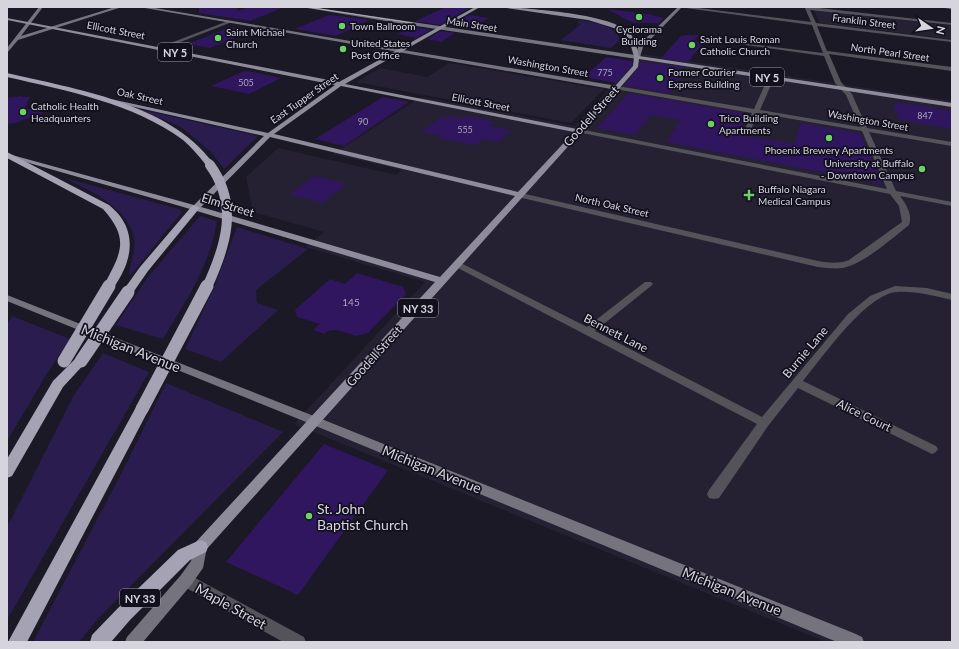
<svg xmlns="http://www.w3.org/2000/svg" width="959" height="649" viewBox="0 0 959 649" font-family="Lato,sans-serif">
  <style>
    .built { fill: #252133 }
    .green { fill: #2a1c4e }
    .building { fill: #2f165f }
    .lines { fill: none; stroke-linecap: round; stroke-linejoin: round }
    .street { fill: #54535a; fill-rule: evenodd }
    .secondary { fill: #75737e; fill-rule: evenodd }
    .primary { fill: #8e8c9a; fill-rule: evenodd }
    .highway { fill: #a4a2b3; fill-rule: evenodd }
    .tram { stroke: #afaeb8; stroke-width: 1 }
    .highway-bridge-far2 { stroke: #a4a2b3; stroke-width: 8 }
    .highway-bridge-far1 { stroke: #a4a2b3; stroke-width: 10 }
    .highway-bridge { stroke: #a4a2b3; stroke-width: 13 }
    .poi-dot { fill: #6bd363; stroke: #12101d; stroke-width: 1.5 }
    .labels { text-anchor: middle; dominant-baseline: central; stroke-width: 3.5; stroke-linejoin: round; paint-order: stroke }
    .far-number-label { font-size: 9px; fill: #aca5be }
    .far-street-label { font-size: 10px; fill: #d6d5de; stroke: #12101d }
    .far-poi-label { font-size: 10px; fill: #d6d5de; stroke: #12101d; text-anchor: start }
    .number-label { font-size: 10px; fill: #aca5be }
    .shield { fill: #12101d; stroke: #9b9aa4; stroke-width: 1 }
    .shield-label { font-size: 11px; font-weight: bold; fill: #d6d5de }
    .street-label { font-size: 12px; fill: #d6d5de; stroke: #12101d }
    .near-street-label { font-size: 14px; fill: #d6d5de; stroke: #12101d }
    .near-poi-label { font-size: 14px; fill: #d6d5de; stroke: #12101d; text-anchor: start }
  </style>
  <rect width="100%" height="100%" fill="#1b1926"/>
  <path class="built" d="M 813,9 L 952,26 L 952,39 L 820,23 Z
    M 641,54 L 952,101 L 952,642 L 826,642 L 294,424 L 425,282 L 306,247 L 324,232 L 253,212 L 246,177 L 278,148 L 396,175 L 402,170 L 333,154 L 421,97 L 575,126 Z
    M 449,63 L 585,86 L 604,89 L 571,123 L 356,82 L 380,68 L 427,77 Z"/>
  <path class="green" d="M 580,20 C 593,23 616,25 620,40 L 611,48 L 561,40 L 581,24 L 577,23 Z
    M 138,109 L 258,136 L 224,169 L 211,152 L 181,127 Z
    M 65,178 L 179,209 L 182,212 L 130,276 L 129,272 C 131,262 136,248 134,238 C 128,207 90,191 65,178 Z
    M 200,216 L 217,221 C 209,268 187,299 163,339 L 116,325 L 147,278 Z
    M 237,227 L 308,249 L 256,290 L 257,303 L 278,310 L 221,362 L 185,349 L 213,290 Z
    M 12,316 L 70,339 L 48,372 L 7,441 L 7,325 Z
    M 103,353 L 149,372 L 7,620 L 7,527 L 74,395 Z
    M 166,383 L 283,432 L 96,621 L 79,642 L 33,642 L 123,470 Z"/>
  <path class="building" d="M 199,7 L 237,7 L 238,11 L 249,7 L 282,8 L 250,21 L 199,13 Z
    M 446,7 L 471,7 L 440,25 L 415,21 Z
    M 607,9 L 648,14 L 664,18 L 659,23 L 634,23 L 629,21 Z
    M 329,15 L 356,18 L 370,20 L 336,36 L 295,29 Z
    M 469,15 L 489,18 L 473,27 L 468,26 L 464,28 L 450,26 Z
    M 406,26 L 410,26 L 431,30 L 416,38 L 397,34 L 404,31 L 397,30 Z
    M 230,27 L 253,31 L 210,48 L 188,44 Z
    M 441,31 L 455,33 L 441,42 L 427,39 Z
    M 686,35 L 699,35 L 694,41 L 704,42 L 688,62 L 661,58 L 681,36 Z
    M 606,57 L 632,61 L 632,65 L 616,83 L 584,77 Z
    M 640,62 L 684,67 L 682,70 L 687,70 L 670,93 L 624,85 L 639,68 Z
    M 244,71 L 253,72 L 281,78 L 249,94 L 211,86 Z
    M 629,93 L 748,114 L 738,134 L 745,137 L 749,136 L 794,144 L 801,123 L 858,133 L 861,135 L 883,184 L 666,142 L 681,120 L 651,115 L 635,135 L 597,128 Z
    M 22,96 L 22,97 L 30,97 L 25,108 L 44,113 L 15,123 L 7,124 L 7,98 Z
    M 383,97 L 409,102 L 344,146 L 315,139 Z
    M 896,102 L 952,111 L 952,129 L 900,120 L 900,117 L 897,116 L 898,113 L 894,113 Z
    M 450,116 L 463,119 L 467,116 L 486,119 L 484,120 L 495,122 L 490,126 L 511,130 L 498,142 L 483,139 L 476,145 L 439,139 L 442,136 L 422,132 L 441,117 L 447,119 Z
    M 315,176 L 347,184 L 322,203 L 289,194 Z
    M 357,273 L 403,287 L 406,294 L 368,333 L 356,336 L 337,330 L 328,331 L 324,334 L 313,330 L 320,324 L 297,317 L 295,310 L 330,279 L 345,284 Z
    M 324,444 L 388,470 L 298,595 L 226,562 Z"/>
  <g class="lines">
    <path class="street" d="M 678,7 L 691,7 L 811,22 L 805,8 L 810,7 L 952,23 L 952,25 L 810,10 L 816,23 L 952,40 L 952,42 L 817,26 L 827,51 L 952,67 L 952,71 L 829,54 L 841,82 L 852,94 L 867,128 L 952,142 L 952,146 L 869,132 L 896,191 L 952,202 L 952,206 L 900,196 C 906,204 913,215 909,225 C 891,239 865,263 843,268 C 835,269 826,268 818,267 L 518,197 L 517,195 L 521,193 L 818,261 C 829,263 839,264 849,260 L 902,222 L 899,206 L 890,194 L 577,132 L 577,130 L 579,129 L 887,189 L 862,131 L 758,113 L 749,134 L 746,136 L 743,134 L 752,113 L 615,89 L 614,88 L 617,86 L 754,109 L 768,78 L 771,76 L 774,78 L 760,110 L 860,127 L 846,95 L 835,83 L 824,56 L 724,42 L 726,41 L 823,53 L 812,25 Z
      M 228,21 L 232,22 L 160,50 L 155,49 Z
      M 457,261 L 587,327 L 645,282 L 651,282 L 653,284 L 651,286 L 595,331 L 762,417 L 848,314 L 870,296 L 895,286 L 927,288 L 952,294 L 952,300 C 934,296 916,291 897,292 C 866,294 823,357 803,381 L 936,446 L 938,449 L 936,452 L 932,454 L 928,452 L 798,388 L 768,426 L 719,498 L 714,499 L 709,498 L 707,494 L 709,490 L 757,424 L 454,266 L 453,264 L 454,262 Z
      M 186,573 L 304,637 L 306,642 L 283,642 L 181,585 L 179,580 L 181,575 Z"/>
    <path class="secondary" d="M 39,7 L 43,7 L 21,36 L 115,7 L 122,7 L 18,40 L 7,53 L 7,48 Z
      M 139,7 L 149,7 L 617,86 L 620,88 L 617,90 Z
      M 301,7 L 311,7 L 635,55 L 639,45 L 678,7 L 682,7 L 643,47 L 640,57 L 637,59 L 410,25 Z
      M 7,295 L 319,418 L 856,634 L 862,637 L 864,642 L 837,642 L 311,424 L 7,301 Z
      M 200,541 L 205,543 L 207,547 L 203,568 L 191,585 L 143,642 L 125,642 L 127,637 L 181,575 L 191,561 L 195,543 Z"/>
    <path class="primary" d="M 475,7 L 480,7 L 345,84 L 577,129 L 633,66 L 634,57 L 629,39 L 626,35 L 617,29 L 588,20 L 499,7 L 511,7 C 539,10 611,14 630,33 C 635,39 637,49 639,56 L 952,103 L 952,107 L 639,59 L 638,67 L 581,132 L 205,551 L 200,553 L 195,551 L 193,547 L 195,543 L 435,282 L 180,206 L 8,157 L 8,155 L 12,155 L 194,205 L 264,136 L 108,101 L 105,99 L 106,98 L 268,133 L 335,85 L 7,20 L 7,18 L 339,82 ZM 341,86 L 574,132 L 518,192 L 274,134 ZM 270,137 L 515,196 L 440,277 L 201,207 Z
      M 938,7 L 952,7 L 952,9 Z"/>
    <path class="highway" d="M 7,73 C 75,89 169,103 213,163 L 212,165 L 206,165 C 199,156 191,147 183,140 C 133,103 67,91 7,77 Z
      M 7,152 L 109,205 C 114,209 119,214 122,219 C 137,242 128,267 114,287 L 106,287 L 104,285 C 121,253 130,239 103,209 L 7,158 Z
      M 195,205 L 200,208 L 198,210 L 148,271 L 132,294 L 124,294 L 122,292 L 140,267 L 192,206 Z
      M 81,357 L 86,358 L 87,361 L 63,387 L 12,476 L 7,478 L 7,459 L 53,381 L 76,358 Z
      M 142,404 L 147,405 L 149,409 L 27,642 L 8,642 L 135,409 L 137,405 Z
      M 200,540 L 206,542 L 208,547 L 206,552 L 190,560 L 130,620 L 111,642 L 90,642 L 92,635 L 118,608 L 178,550 Z"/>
    <path class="tram" d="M 307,7 L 412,23"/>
    <path class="highway-bridge-far2" d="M 209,163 L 211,166"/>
    <path class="highway-bridge-far1" d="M 109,287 L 110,285
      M 207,287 C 226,246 239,205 210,165"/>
    <path class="highway-bridge" d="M 64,361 L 109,286
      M 81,361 L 128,292
      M 142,409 L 207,286"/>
  </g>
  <g class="poi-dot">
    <circle cx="639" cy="17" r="4"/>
    <circle cx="342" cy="26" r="4"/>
    <circle cx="218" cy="38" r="4"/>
    <circle cx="692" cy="45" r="4"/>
    <circle cx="343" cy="49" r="4"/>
    <circle cx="660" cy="78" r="4"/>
    <circle cx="23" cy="112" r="4"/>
    <circle cx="711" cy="124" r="4"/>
    <circle cx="829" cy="138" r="4"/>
    <circle cx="922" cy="169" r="4"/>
    <path d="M747 189h4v4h4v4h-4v4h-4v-4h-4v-4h4z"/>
    <circle cx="309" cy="516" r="4"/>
  </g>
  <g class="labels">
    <g class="far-number-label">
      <text x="605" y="72">775</text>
      <text x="246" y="82">505</text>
      <text x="925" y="115">847</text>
      <text x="363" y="121">90</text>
      <text x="465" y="129">555</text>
    </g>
    <g class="far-street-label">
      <text transform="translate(864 21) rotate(7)">Franklin Street</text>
      <text transform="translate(472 24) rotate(9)">Main Street</text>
      <text transform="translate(116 30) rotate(11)">Ellicott Street</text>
      <text transform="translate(890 52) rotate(8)">North Pearl Street</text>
      <text transform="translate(548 66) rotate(10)">Washington Street</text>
      <text transform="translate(140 96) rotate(13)">Oak Street</text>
      <text transform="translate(304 98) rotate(-35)">East Tupper Street</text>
      <text transform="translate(481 102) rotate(11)">Ellicott Street</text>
      <text transform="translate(868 120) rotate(10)">Washington Street</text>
      <text transform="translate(612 205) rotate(13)">North Oak Street</text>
    </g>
    <g class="far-poi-label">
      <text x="350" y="26">Town Ballroom</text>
      <text x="639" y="29" text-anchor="middle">Cyclorama<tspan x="639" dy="12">Building</tspan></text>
      <text x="226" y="32">Saint Michael<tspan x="226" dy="12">Church</tspan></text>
      <text x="700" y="39">Saint Louis Roman<tspan x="700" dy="12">Catholic Church</tspan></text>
      <text x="351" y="43">United States<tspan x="351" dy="12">Post Office</tspan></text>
      <text x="668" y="72">Former Courier<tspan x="668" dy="12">Express Building</tspan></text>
      <text x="31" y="106">Catholic Health<tspan x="31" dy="12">Headquarters</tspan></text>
      <text x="719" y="118">Trico Building<tspan x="719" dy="12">Apartments</tspan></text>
      <text x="829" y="150" text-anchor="middle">Phoenix Brewery Apartments</text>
      <text x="914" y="163" text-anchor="end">University at Buffalo<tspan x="914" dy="12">- Downtown Campus</tspan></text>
      <text x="758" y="189">Buffalo Niagara<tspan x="758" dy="12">Medical Campus</tspan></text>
    </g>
    <g class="number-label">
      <text x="351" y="302">145</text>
    </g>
    <g class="shield">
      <rect x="158" y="43" width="34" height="18" rx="3"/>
      <rect x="750" y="68" width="34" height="18" rx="3"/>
      <rect x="398" y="299" width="40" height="18" rx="3"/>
      <rect x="120" y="589" width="40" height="18" rx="3"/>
    </g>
    <g class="shield-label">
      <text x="175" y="52">NY 5</text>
      <text x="767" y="77">NY 5</text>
      <text x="418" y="308">NY 33</text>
      <text x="140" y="598">NY 33</text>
    </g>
    <g class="street-label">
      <text transform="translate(591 116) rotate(-48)">Goodell Street</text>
      <text transform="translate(228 205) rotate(17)">Elm Street</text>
      <text transform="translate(616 333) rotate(27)">Bennett Lane</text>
      <text transform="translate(805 352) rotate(-50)">Burnie Lane</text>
      <text transform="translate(374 356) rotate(-48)">Goodell Street</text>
      <text transform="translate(864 415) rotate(26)">Alice Court</text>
    </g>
    <g class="near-street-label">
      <text transform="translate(131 348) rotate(22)">Michigan Avenue</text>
      <text transform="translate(432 469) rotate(22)">Michigan Avenue</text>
      <text transform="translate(732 591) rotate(22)">Michigan Avenue</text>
      <text transform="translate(231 606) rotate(29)">Maple Street</text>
    </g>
    <g class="near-poi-label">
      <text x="317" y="508">St. John<tspan x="317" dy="16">Baptist Church</tspan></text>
    </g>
  </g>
  <rect width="959" height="649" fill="none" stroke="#d6d5de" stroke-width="16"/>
  <g transform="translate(931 28) rotate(103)" stroke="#12101d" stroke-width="3" paint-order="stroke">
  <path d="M0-3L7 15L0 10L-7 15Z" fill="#d6d5de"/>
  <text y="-6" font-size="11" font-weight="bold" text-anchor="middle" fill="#d6d5de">N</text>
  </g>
</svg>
